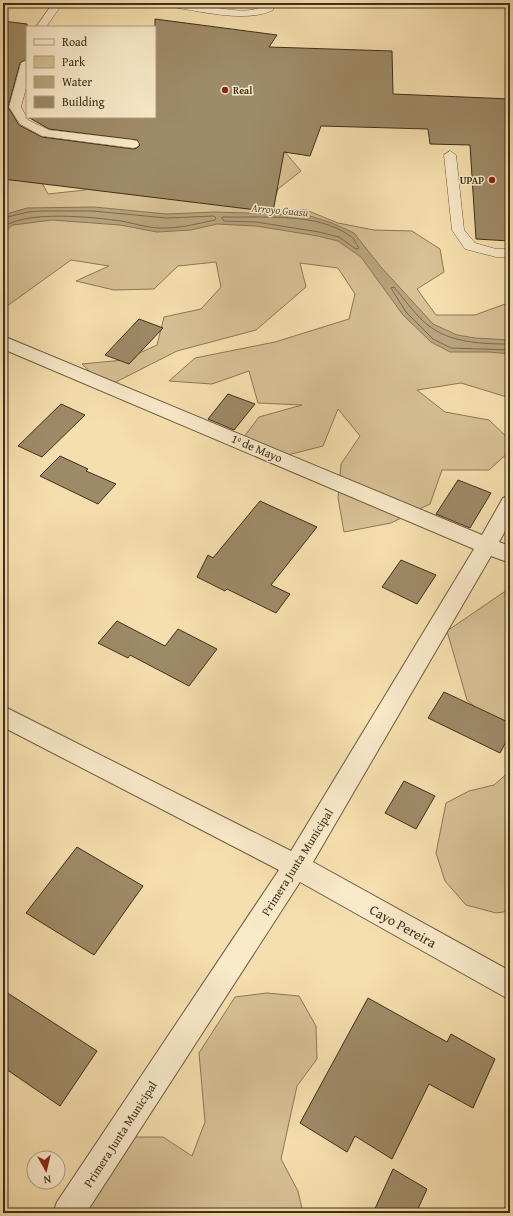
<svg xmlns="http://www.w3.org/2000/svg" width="513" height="1216" viewBox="0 0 513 1216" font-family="'Gentium Book Plus',serif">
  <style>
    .green { fill: #d7c195; stroke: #8b7858 }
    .water { fill: #b8a37c; stroke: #887555 }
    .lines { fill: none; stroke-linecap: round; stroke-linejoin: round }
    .shore { stroke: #7c694b; stroke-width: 1 }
    .building { fill: #9e8b67; stroke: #3f2f1a }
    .service-casing { stroke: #6d5b3f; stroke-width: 1 }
    .minor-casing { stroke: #6d5b3f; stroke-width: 2 }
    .service { fill: #f9eaca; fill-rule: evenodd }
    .minor { fill: #f9eaca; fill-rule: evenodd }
    .poi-dot { fill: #8f2418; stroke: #f9eaca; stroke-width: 1.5 }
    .labels { text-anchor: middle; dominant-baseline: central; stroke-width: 3; stroke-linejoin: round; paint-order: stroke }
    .far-poi-label { font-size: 10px; font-weight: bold; fill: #3f2f1a; stroke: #f9eaca; text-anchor: start }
    .far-water-label { font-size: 11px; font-style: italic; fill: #5d4c32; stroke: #f9eaca }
    .street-label { font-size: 12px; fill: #3f2f1a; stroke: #f9eaca }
    .near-street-label { font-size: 14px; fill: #3f2f1a; stroke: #f9eaca }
  </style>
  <rect width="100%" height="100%" fill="#f6dfae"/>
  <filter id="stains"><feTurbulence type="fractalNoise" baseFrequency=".005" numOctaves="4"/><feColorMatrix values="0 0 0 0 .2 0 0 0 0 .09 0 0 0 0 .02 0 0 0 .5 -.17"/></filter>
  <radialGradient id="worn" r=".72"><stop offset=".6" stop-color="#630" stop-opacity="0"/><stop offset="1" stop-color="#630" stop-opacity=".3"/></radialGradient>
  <path class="green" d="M 250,148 L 285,152 L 301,171 L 278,189 L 271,210 L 306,210 L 338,223 L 374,230 L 412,231 L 440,249 L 444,272 L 417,289 L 436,315 L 475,315 L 508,303 L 510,304 L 510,398 L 461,383 L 417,390 L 445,412 L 489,420 L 510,440 L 510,451 L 489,470 L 442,470 L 430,504 L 391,523 L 344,532 L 338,498 L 341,464 L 360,436 L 338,409 L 323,446 L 280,457 L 238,445 L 259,417 L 302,405 L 258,403 L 249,371 L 212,384 L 169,381 L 195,358 L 275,342 L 349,319 L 355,294 L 338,268 L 300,263 L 306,287 L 256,330 L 177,351 L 106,387 L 82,364 L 124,360 L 157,345 L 164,317 L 201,309 L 221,287 L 216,262 L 178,266 L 154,289 L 114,290 L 76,281 L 109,266 L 71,260 L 3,309 L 3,154 L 37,174 L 48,194 L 85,190 L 100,170 Z
    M 504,592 L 510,592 L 510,737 L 467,700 L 447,631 Z
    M 510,771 L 510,911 L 496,913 L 466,905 L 445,881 L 436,853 L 446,803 L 469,791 L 494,785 Z
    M 267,993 L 299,996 L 316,1026 L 317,1059 L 297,1086 L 281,1159 L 298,1191 L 303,1213 L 79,1213 L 130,1137 L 163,1137 L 192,1156 L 205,1122 L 199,1053 L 235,997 Z"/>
  <path class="water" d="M 94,207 L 167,214 L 215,212 L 307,215 L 332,223 L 354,233 L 381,267 L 433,324 L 457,335 L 475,338 L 510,340 L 510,354 L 489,352 L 450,352 L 431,342 L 403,315 L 361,257 L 338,241 L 318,236 L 256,226 L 217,224 L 191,230 L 157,232 L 120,225 L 52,220 L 13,225 L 3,232 L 3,215 L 27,208 Z"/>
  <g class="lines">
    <path class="shore" d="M 224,217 C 262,218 318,212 350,236 C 354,238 356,244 359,248 L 356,249 L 339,237 L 319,232 L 256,222 L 224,221 L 222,218 Z
      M 3,218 L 28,212 L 43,211 L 93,211 L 167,218 L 214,216 L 216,218 L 215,220 C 196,224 177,229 157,228 C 145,227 133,223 121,221 C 91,217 28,210 3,227
      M 510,344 C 483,344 451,343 429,326 C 416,316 405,300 394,287 L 391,288 L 406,312 L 433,339 L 451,348 L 510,350"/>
  </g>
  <path class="building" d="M 155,19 L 277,35 L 269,47 L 392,51 L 393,94 L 510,99 L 510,241 L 476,239 L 470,145 L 430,144 L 428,129 L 321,126 L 310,156 L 284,152 L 273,212 L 3,179 L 3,21 L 27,24 L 27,59 L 20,63 L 8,107 L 19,125 L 42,137 L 133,149 L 137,148 L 140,145 L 137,140 L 49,129 L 28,117 L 155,117 Z
    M 139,319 L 163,328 L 129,364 L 105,355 Z
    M 228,394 L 255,404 L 234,430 L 208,419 Z
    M 61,404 L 85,415 L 42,457 L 18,446 Z
    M 60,456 L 88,469 L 86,471 L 116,484 L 98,504 L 40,476 Z
    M 458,480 L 491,493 L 470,528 L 436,514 Z
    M 260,501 L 317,527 L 271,585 L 290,594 L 276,613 L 227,589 L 225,591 L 197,577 L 208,555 L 213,558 Z
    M 401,560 L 436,575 L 417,604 L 382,587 Z
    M 117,621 L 165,646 L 178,629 L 217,649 L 189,686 L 130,655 L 128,658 L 98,643 Z
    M 444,692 L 510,723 L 510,734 L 500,753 L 428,718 Z
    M 404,781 L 435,796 L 416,829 L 385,813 Z
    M 77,847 L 143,886 L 94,955 L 26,913 Z
    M 3,990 L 97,1051 L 60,1106 L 3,1067 Z
    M 368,998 L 447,1042 L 451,1034 L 495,1059 L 473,1108 L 429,1084 L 392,1159 L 355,1136 L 347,1152 L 300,1123 Z
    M 393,1169 L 427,1189 L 416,1213 L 373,1213 Z"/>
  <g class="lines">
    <g class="service-casing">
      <path id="service" d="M 53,3 L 63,3 L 46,27 L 36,27 Z
        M 161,3 C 170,3 180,2 189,3 C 212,5 242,17 264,6 L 265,3 L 275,3 L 273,10 C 246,24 196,10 166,6 Z
        M 27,60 L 27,84 L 21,107 L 28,120 L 49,130 L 133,140 L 137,141 L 139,144 L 137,147 L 133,148 L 42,136 L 20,124 L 9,107 L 21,63 Z
        M 450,151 L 456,155 L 464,230 L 475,243 L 496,249 L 510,249 L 510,257 L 496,257 L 465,249 L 452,230 L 444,155 Z"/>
    </g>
    <g class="minor-casing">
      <path id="minor" d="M 3,336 L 482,535 L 503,498 L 510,495 L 510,522 L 499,542 L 510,546 L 510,563 L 491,556 L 313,862 L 510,971 L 510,1000 L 300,882 L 86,1213 L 53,1213 L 57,1202 L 279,870 L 3,727 L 3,706 L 291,851 L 474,549 L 3,349 Z"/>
    </g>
    <use href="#service" class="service"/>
    <use href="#minor" class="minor"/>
  </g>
  <g class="poi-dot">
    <circle cx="225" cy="90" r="4"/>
    <circle cx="492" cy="180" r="4"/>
  </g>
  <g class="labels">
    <g class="far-poi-label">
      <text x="233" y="90">Real</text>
      <text x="484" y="180" text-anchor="end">UPAP</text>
    </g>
    <g class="far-water-label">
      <text transform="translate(280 210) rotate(5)">Arroyo Guasu</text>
    </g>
    <g class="street-label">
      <text transform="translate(257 448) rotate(23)">1º de Mayo</text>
      <text transform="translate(297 862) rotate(-58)">Primera Junta Municipal</text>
      <text transform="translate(120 1134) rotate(-57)">Primera Junta Municipal</text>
    </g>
    <g class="near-street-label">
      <text transform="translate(403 926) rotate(29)">Cayo Pereira</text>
    </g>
  </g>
  <rect width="513" height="1216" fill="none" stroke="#f6dfae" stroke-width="16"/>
  <rect x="4" y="4" width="505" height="1208" fill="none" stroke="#3f2f1a" stroke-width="2"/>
  <rect x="8" y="8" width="497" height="1200" fill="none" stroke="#3f2f1a"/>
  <rect x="26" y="26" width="130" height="92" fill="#f9eaca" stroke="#af9f84"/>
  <rect x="34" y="39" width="20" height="6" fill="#f9eaca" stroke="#af9f84"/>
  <text x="62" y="46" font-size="12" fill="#3f2f1a">Road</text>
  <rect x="34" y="56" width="20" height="12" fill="#d7c195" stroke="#af9f84"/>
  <text x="62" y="66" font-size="12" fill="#3f2f1a">Park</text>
  <rect x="34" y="76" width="20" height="12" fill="#b8a37c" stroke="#af9f84"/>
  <text x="62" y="86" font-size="12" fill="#3f2f1a">Water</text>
  <rect x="34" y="96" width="20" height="12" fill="#9e8b67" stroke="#af9f84"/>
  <text x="62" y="106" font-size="12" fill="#3f2f1a">Building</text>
  <g transform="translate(46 1170) rotate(172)"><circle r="19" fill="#f9eaca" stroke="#af9f84"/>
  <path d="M0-3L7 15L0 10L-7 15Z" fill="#8f2418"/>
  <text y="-6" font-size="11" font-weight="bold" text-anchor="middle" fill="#3f2f1a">N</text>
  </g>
  <rect width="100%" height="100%" filter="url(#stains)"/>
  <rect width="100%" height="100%" fill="url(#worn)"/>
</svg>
